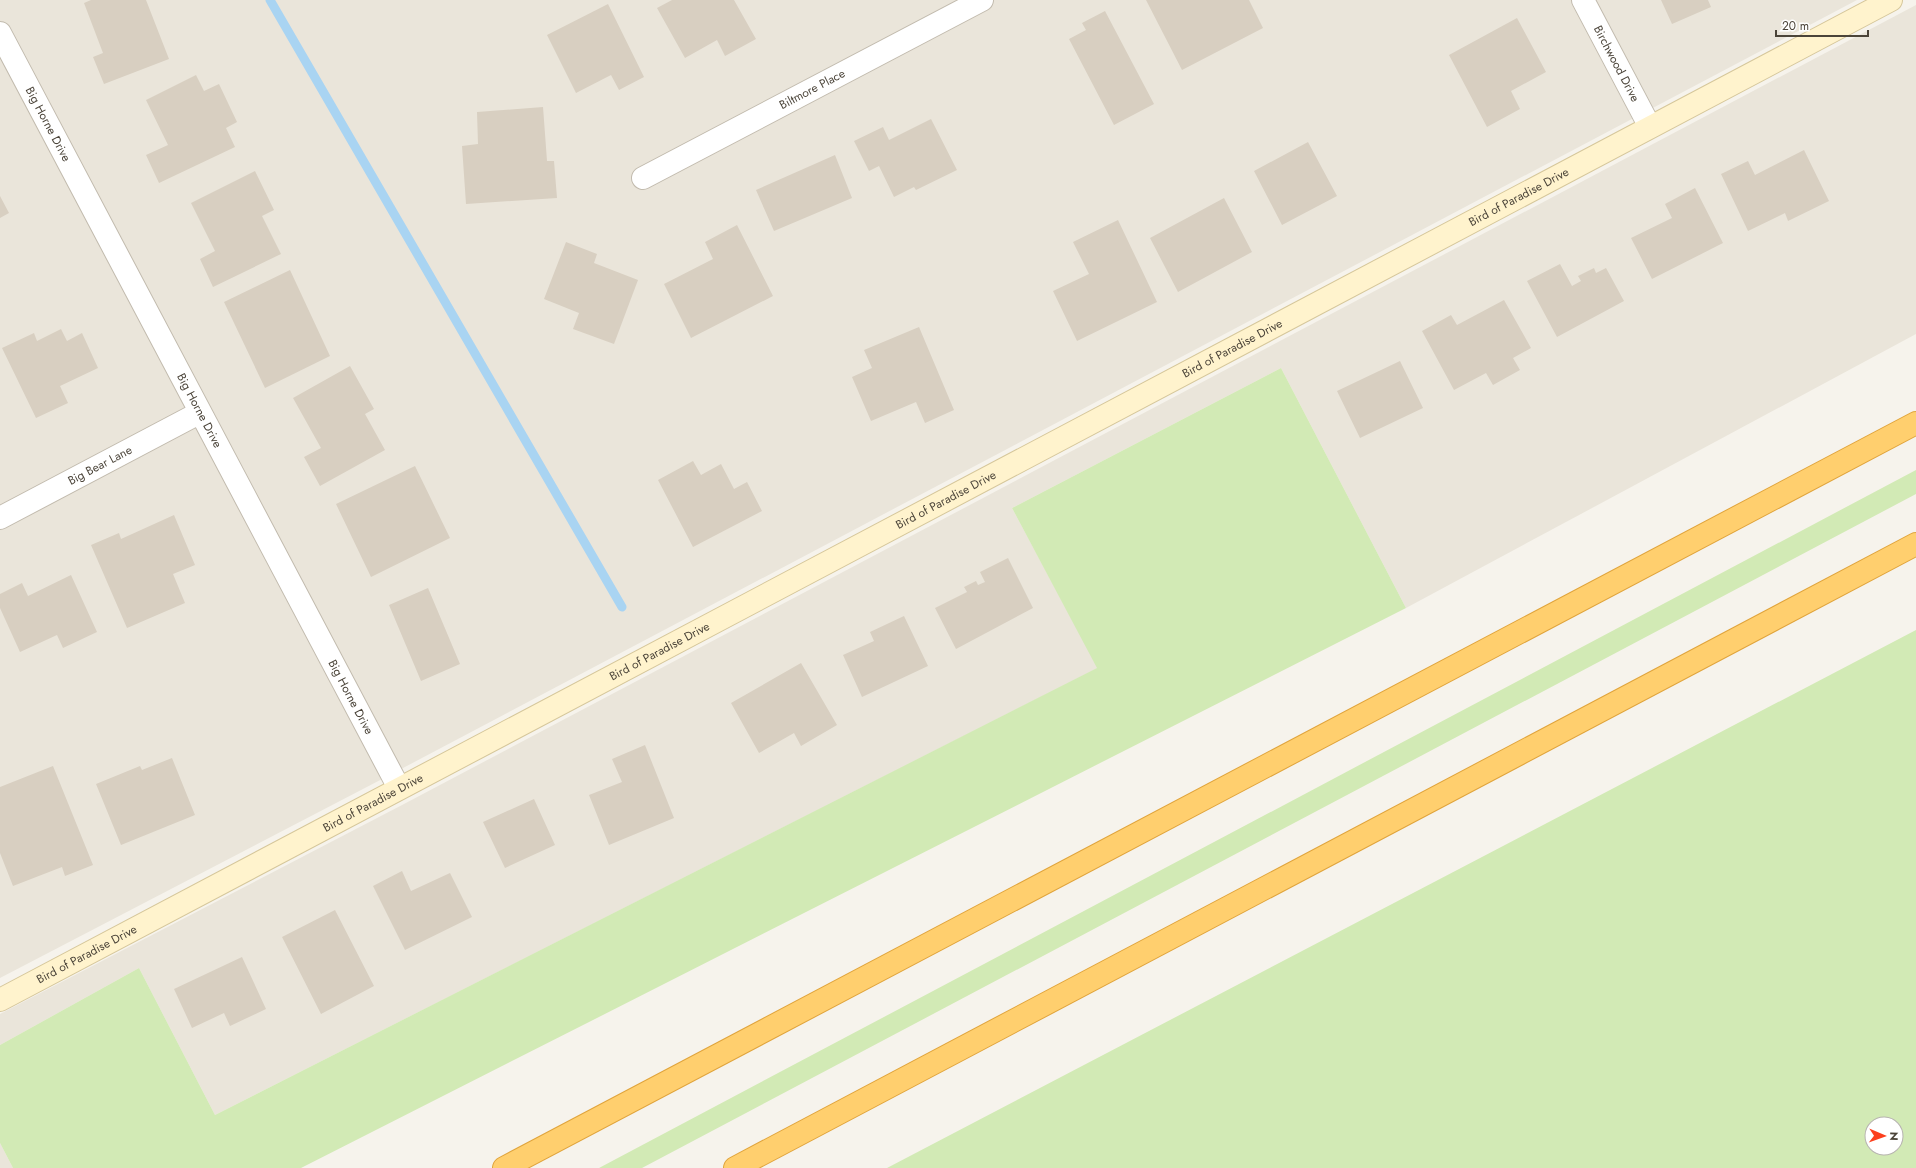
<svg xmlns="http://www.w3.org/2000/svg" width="1916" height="1168" viewBox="0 0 1916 1168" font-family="Jost,sans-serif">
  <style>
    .residential { fill: #eae5da }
    .green { fill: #d2eab5; fill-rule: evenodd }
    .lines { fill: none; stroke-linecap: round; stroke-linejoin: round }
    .stream { stroke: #a9d4f2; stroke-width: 9 }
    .building { fill: #d8cfc1 }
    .street-casing { stroke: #c2bbae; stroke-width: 24 }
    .secondary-casing { stroke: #d6c79b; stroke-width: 24 }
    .highway-casing { stroke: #e0a43c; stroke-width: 24 }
    .street { stroke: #fff; stroke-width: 22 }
    .secondary { stroke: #fff3cd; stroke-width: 22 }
    .highway { stroke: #ffcf6e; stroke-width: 22 }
    .labels { text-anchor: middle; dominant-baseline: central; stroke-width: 3.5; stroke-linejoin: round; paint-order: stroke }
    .street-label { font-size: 12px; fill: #4b4439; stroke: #fff }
  </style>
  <rect width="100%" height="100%" fill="#f6f3ec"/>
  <path class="residential" d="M 0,0 L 1857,0 L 386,777 L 0,978 Z
    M 1916,5 L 1916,334 L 1406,608 L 1281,368 L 1012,508 L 1098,668 L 215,1115 L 139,968 L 0,1045 L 0,1014 L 404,804 Z
    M 0,1143 L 13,1168 L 0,1168 Z"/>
  <path class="green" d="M 1281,368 L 1406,608 L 301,1168 L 13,1168 L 0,1143 L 0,1045 L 139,968 L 215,1115 L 1097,668 L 1012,508 Z
    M 1916,470 L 1916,494 L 642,1168 L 599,1168 Z
    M 1916,630 L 1916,1168 L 887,1168 ZM 1872,1124 L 1896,1124 L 1896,1148 L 1872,1148 Z"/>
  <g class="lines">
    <path class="stream" d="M 270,0 L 622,607"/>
  </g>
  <path class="building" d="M 91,0 L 146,0 L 169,59 L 104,84 L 93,57 L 103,53 L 84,3 Z
    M 672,0 L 734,0 L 756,39 L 725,56 L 717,40 L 685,58 L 657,8 Z
    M 1146,0 L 1249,0 L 1263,28 L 1182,70 Z
    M 1661,0 L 1708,0 L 1711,7 L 1672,24 Z
    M 608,4 L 644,77 L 619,90 L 611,75 L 576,93 L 547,35 Z
    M 1105,11 L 1154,104 L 1114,125 L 1069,39 L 1086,30 L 1082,23 Z
    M 1517,18 L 1546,72 L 1511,91 L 1520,109 L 1487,127 L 1449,55 Z
    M 196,75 L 204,91 L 219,84 L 237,122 L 226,128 L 235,147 L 159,183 L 146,155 L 168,145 L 146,100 Z
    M 543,107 L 547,161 L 554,161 L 557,198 L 466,204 L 462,146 L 478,144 L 477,112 Z
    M 931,119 L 957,170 L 916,190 L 914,187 L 894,197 L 879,166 L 869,171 L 854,141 L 883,127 L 889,140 Z
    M 1308,142 L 1337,196 L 1282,225 L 1254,171 Z
    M 1804,150 L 1829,201 L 1788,221 L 1785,213 L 1748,231 L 1721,174 L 1748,161 L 1755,175 Z
    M 835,155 L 852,198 L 774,231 L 756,190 Z
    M 255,171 L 274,210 L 262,216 L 281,254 L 213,287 L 200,259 L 215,251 L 191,203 Z
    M 1695,188 L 1723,243 L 1652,279 L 1631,238 L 1672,218 L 1665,204 Z
    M 0,196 L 9,213 L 0,218 Z
    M 1224,198 L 1252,252 L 1178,292 L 1150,238 Z
    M 1118,220 L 1157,302 L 1077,341 L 1053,291 L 1089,274 L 1073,242 Z
    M 737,225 L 773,296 L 691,338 L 664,284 L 713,259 L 705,242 Z
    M 566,242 L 597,254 L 594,263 L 638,280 L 614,344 L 573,329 L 579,313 L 544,299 Z
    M 1560,264 L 1572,286 L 1581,281 L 1578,276 L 1594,268 L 1596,273 L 1606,268 L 1624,301 L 1557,337 L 1527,281 Z
    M 290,270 L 330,356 L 265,388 L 224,302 Z
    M 1504,300 L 1531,348 L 1513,358 L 1520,370 L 1493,385 L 1486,373 L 1454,390 L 1422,331 L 1451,315 L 1457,325 Z
    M 919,327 L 954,410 L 925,423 L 916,402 L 871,421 L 852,377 L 872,368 L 864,350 Z
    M 61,329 L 67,341 L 82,333 L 98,368 L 60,386 L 68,403 L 36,418 L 2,348 L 34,333 L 37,341 Z
    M 1400,361 L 1423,408 L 1360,438 L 1337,391 Z
    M 350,366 L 374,409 L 365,414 L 385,450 L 320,486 L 304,457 L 321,448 L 293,398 Z
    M 693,461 L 701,475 L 721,464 L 734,489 L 747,482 L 762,511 L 693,547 L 658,480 Z
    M 415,466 L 450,538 L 371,577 L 336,504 Z
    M 174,515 L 195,565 L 173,574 L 185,603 L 127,628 L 91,545 L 119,533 L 121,539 Z
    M 1008,558 L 1033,608 L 956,649 L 935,608 L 967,592 L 964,587 L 976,581 L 978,585 L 985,582 L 980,572 Z
    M 71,575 L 97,632 L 63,648 L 57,635 L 20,652 L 0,608 L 0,594 L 22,583 L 28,596 Z
    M 428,588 L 460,664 L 421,681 L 389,605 Z
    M 904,616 L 928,666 L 862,697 L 843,655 L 874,641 L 870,632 Z
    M 801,663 L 837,725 L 801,746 L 794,733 L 759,753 L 731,703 Z
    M 645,745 L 674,818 L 609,845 L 589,795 L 622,782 L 612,759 Z
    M 172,758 L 195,815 L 121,845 L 96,784 L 140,766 L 142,770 Z
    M 53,766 L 93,865 L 65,876 L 62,867 L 13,886 L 0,853 L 0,787 Z
    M 534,799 L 555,845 L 505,868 L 483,822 Z
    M 402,871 L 411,891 L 450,873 L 472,917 L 405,950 L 373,886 Z
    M 335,910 L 374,986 L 321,1014 L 282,937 Z
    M 242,957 L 266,1009 L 230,1026 L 224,1013 L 192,1028 L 174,989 Z"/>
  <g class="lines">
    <g class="street-casing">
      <g id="street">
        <path id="s1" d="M 1583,0 L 1650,127"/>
        <path id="s2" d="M 0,33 L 399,788"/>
        <path id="s3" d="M 643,178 L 982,0"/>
        <path id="s4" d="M 0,518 L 199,413"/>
      </g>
    </g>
    <g class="secondary-casing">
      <g id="secondary">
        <path id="s5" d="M 0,1000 L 1891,0"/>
      </g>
    </g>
    <g class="highway-casing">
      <path id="highway" d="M 504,1168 L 1916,423
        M 735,1168 L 1916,544"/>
    </g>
    <use href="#street" class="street"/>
    <use href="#secondary" class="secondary"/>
    <use href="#highway" class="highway"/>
  </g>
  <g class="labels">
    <g class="street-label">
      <text stroke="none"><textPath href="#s1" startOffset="72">Birchwood Drive</textPath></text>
      <text stroke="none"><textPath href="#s3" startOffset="191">Biltmore Place</textPath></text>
      <text stroke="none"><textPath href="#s2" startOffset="103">Big Horne Drive</textPath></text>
      <text stroke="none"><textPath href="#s5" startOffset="1718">Bird of Paradise Drive</textPath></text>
      <text stroke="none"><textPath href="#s5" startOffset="1394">Bird of Paradise Drive</textPath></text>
      <text stroke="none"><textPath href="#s2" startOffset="427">Big Horne Drive</textPath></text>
      <text stroke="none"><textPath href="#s4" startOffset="113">Big Bear Lane</textPath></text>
      <text stroke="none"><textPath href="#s5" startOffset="1070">Bird of Paradise Drive</textPath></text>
      <text stroke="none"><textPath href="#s5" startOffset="746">Bird of Paradise Drive</textPath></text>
      <text stroke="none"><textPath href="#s2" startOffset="751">Big Horne Drive</textPath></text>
      <text stroke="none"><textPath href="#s5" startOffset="422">Bird of Paradise Drive</textPath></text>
      <text stroke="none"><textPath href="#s5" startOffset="98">Bird of Paradise Drive</textPath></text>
    </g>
  </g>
  <g transform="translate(1884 1136) rotate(92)"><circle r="19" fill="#ffffff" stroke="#b7b4b0"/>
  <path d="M0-3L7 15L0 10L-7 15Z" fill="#fc3f1d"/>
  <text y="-6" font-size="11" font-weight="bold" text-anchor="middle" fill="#4b4439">N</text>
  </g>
  <path d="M1776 30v6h92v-6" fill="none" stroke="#4b4439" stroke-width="2"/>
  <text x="1782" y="30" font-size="12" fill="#4b4439" stroke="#ffffff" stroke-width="3" paint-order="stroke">20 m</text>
</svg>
